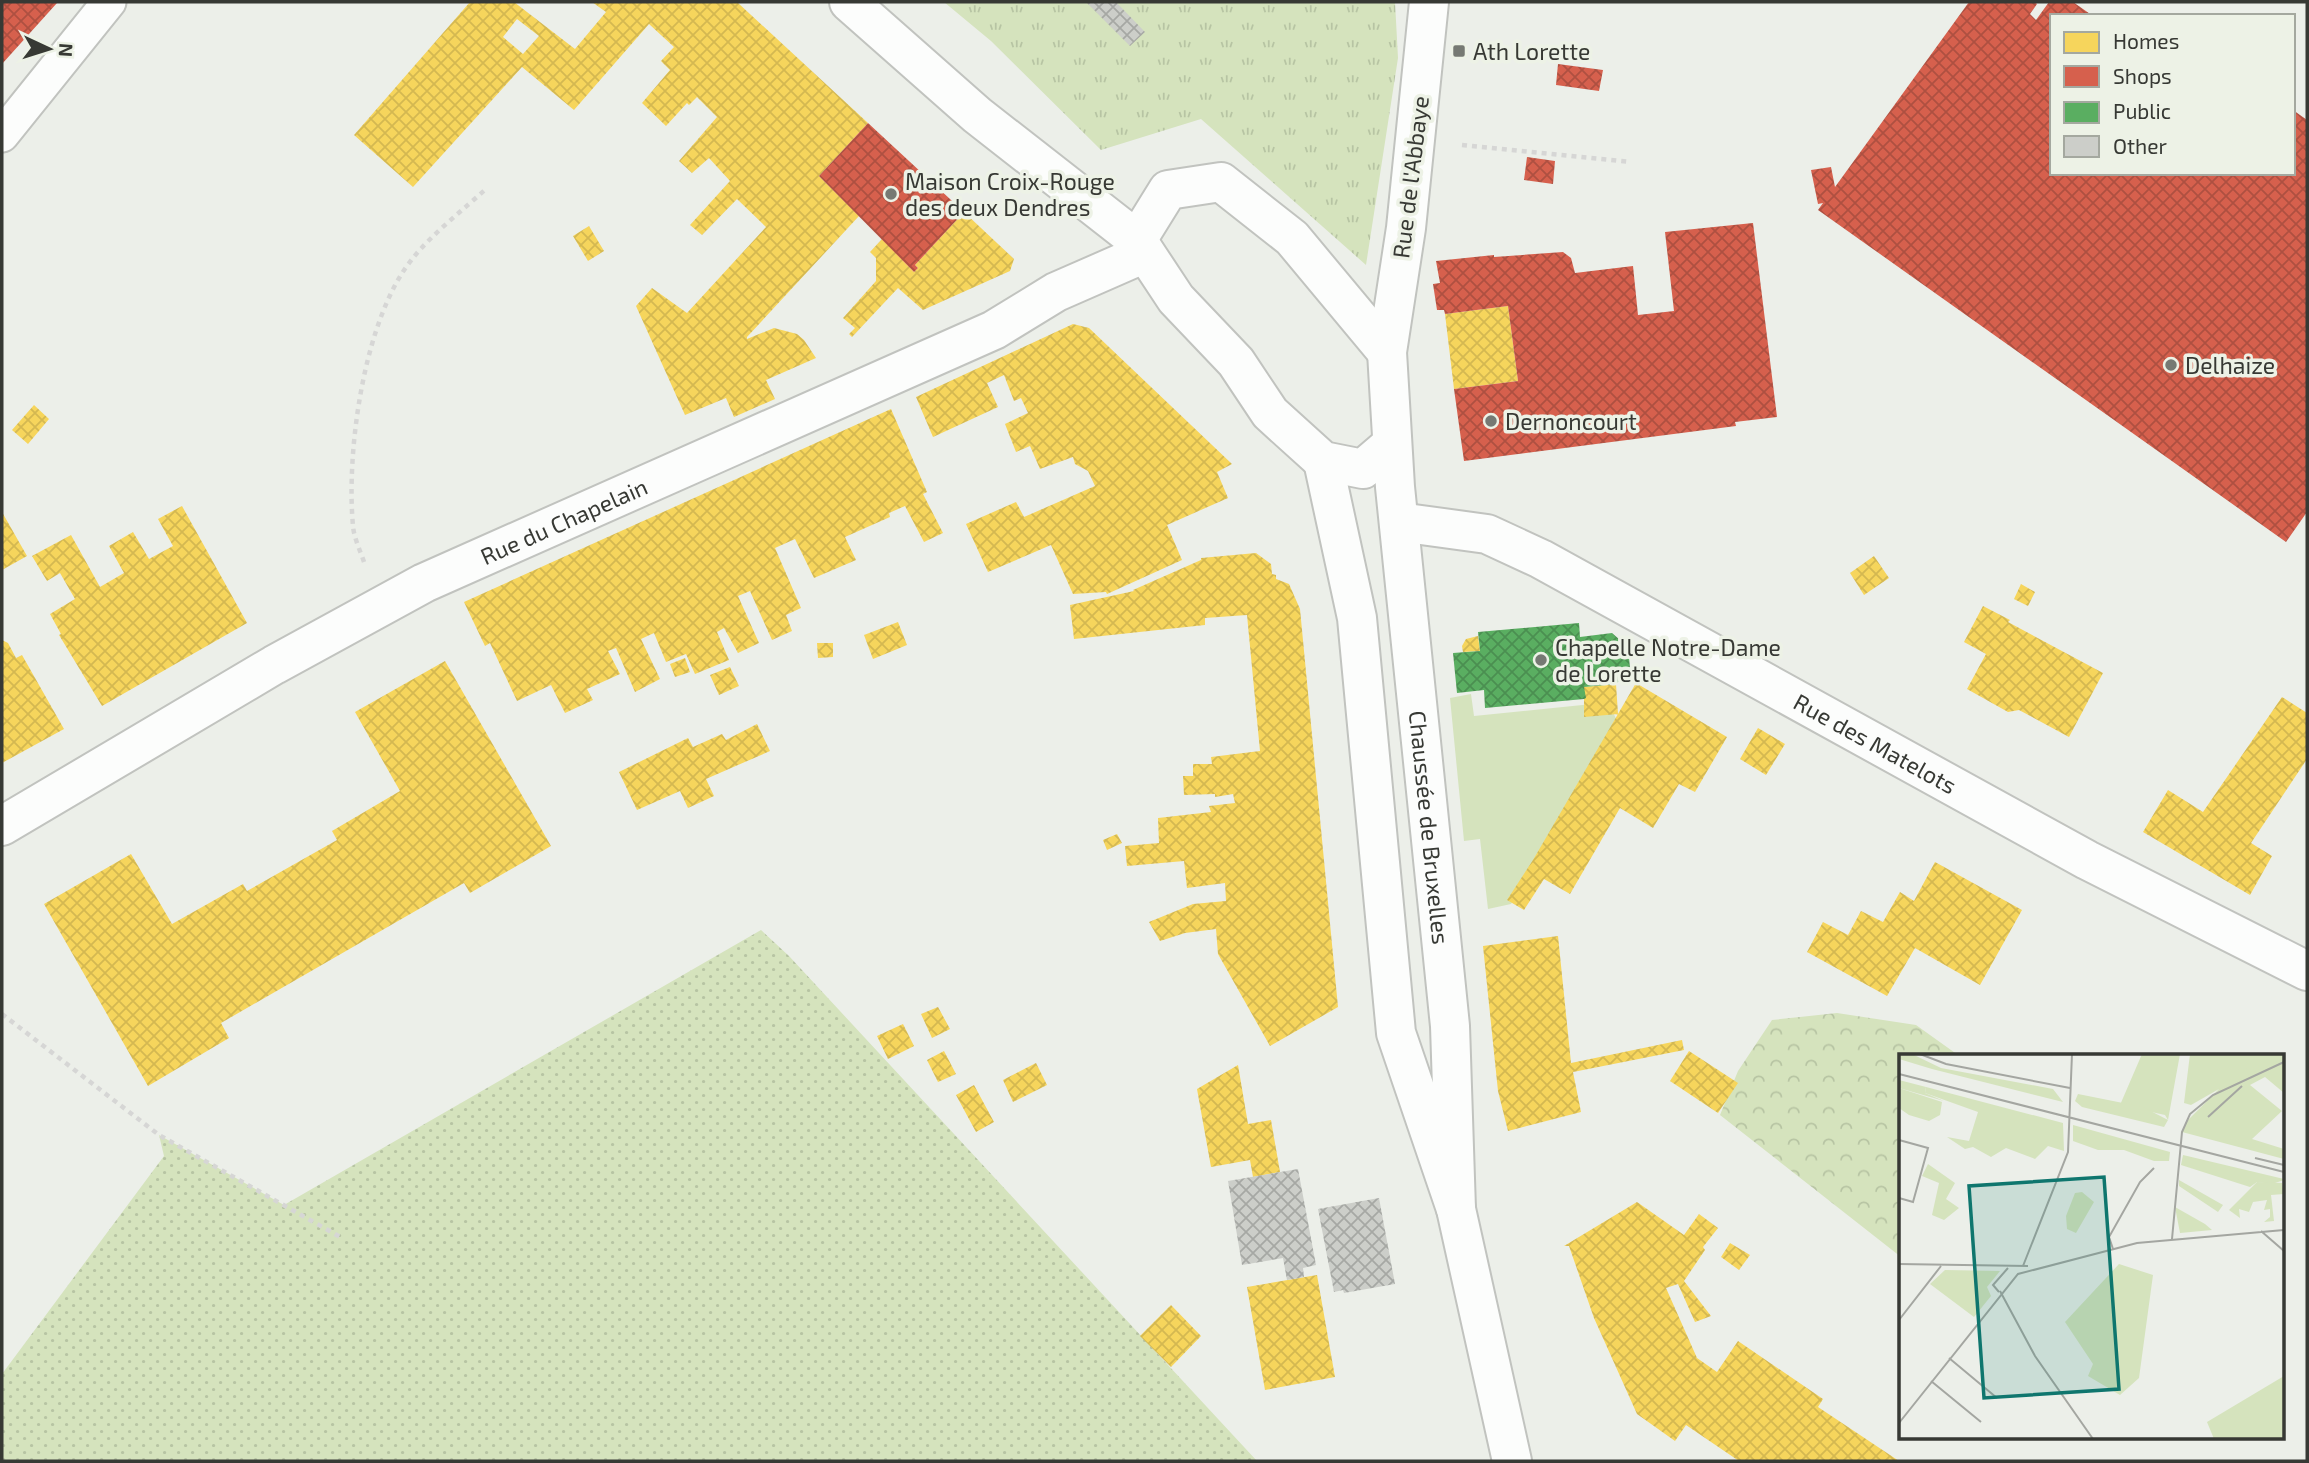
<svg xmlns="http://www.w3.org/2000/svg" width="2309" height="1463" viewBox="0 0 2309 1463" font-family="'Exo 2',sans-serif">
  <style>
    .grass { fill: url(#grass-dots) }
    .forest { fill: url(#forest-crowns) }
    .park { fill: url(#park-tufts) }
    .garden { fill: #d5e3bd }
    .homes { fill: url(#homes-cross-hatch); fill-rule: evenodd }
    .shops { fill: url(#shops-cross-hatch) }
    .public { fill: url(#public-cross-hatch) }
    .building { fill: url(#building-cross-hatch) }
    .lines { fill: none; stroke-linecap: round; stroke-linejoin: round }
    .service-casing { stroke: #c1c3bf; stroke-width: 37 }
    .minor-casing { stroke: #c1c3bf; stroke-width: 42 }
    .tertiary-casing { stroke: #c1c3bf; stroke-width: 42 }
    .path { stroke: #d6d6d5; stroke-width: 4.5; stroke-dasharray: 5 5; stroke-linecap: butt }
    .service { stroke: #fcfdfc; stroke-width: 33 }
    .minor { stroke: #fcfdfc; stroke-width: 38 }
    .tertiary { stroke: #fcfdfc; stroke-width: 38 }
    .poi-dot { fill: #767973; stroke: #edf2e6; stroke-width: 2.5 }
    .labels { text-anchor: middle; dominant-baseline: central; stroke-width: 7; stroke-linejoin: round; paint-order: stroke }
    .poi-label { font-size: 23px; fill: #373934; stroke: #edf2e6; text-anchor: start }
    .street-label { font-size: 23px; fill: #373934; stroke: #edf2e6 }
    .inset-road { fill: none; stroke: #a4a6a1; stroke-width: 2 }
    .view { fill: #0f766e; fill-opacity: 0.15; stroke: #0f766e; stroke-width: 3.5 }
    .inset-edge { fill: none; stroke: #373934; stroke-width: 3.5 }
  </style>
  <defs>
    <pattern id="grass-dots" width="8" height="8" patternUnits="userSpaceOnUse" patternTransform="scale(1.75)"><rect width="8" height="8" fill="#d5e3bd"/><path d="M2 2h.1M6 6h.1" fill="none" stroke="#b7c4a3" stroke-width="1.8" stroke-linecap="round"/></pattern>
    <pattern id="forest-crowns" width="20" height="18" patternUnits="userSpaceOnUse" patternTransform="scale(1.75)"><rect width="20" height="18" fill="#d5e3bd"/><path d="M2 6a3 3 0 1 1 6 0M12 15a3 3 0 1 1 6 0" fill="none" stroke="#b7c4a3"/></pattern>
    <pattern id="park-tufts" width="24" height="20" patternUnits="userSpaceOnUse" patternTransform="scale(1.75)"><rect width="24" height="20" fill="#d5e3bd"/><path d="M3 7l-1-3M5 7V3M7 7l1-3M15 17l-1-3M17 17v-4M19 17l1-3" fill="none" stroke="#b7c4a3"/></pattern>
    <pattern id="homes-cross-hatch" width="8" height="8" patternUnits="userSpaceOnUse" patternTransform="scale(1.75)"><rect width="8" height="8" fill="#f6d55c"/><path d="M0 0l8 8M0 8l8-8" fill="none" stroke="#d4b851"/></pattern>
    <pattern id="shops-cross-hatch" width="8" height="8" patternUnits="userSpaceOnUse" patternTransform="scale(1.75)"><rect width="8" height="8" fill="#d6604d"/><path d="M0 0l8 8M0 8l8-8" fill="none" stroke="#ae5041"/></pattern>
    <pattern id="public-cross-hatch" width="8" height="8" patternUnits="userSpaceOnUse" patternTransform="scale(1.75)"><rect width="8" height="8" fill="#5aae61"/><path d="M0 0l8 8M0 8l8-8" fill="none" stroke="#4b8f51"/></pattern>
    <pattern id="building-cross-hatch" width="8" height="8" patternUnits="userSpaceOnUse" patternTransform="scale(1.75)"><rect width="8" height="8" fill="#cccec9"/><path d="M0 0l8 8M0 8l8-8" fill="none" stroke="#a6a8a4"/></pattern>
  </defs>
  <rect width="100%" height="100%" fill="#ecefe9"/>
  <path class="grass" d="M 761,930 L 789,956 L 1257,1461 L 2,1461 L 2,1374 L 164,1156 L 159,1135 L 284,1205 Z"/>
  <path class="forest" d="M 1837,1013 L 1916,1025 L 1958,1055 L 1901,1055 L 1901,1257 L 1720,1115 L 1738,1071 L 1772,1020 Z"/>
  <path class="park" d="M 944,2 L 1395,2 L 1398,58 L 1366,265 L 1201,119 L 1101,150 L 991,41 Z"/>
  <path class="garden" d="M 1471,694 L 1474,716 L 1592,704 L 1605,695 L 1618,723 L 1511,904 L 1488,909 L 1480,839 L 1464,841 L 1450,698 Z"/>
  <path class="homes" d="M 470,2 L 514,2 L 575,49 L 606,12 L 592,2 L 737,2 L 868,123 L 819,176 L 859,216 L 747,337 L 747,339 L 774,328 L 797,334 L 804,340 L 816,358 L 766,380 L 775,399 L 734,417 L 726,398 L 685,415 L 636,306 L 652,288 L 687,313 L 766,227 L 737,199 L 702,235 L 690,225 L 730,181 L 709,158 L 692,173 L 679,161 L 717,117 L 697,97 L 689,105 L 687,103 L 666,126 L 642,103 L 670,70 L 661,61 L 674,47 L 649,24 L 574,110 L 522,67 L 413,187 L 354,135 ZM 517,19 L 539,36 L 523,54 L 503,37 Z
    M 964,212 L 1014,259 L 1010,271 L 923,310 L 898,288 L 852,337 L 849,334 L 855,328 L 843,318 L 876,281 L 876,258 L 870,252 L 882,239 L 914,272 L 918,268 L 915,265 Z
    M 589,226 L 604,251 L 588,261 L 573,236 Z
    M 1508,306 L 1518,381 L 1454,389 L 1445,314 Z
    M 1073,324 L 1089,328 L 1232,464 L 1217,472 L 1228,498 L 1167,525 L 1182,560 L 1107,594 L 1106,592 L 1073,594 L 1051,545 L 988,572 L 966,524 L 1016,502 L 1024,517 L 1095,486 L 1088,471 L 1075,464 L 1073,457 L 1040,469 L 1030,446 L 1016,452 L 1005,424 L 1028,413 L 1021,398 L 1014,401 L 1004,375 L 987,383 L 998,407 L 933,437 L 916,397 Z
    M 34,405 L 49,419 L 28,444 L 12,430 Z
    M 891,409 L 927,492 L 923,494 L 943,533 L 924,542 L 905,506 L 889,513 L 890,517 L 845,537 L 856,560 L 814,578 L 795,539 L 775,548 L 801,608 L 786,615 L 792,631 L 772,640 L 750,591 L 738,596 L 759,643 L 738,653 L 724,628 L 717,632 L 729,660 L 695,674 L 686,654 L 666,662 L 654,633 L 641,639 L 660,679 L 635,692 L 616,648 L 608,651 L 620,674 L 587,689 L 593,700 L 565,713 L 551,685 L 517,701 L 490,643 L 485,646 L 464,602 Z
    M 182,506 L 247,623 L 102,706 L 59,635 L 61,634 L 50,614 L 75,599 L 60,573 L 47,581 L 32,556 L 71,535 L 100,587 L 124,573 L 109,546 L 133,532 L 149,559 L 173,546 L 158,519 Z
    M 2,512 L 27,556 L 2,570 Z
    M 1256,553 L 1271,564 L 1272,574 L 1276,575 L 1276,579 L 1289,584 L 1300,609 L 1338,1007 L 1270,1046 L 1218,954 L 1216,929 L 1185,933 L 1160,941 L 1149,922 L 1193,904 L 1226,901 L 1225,883 L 1187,888 L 1184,861 L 1127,866 L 1125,846 L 1159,843 L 1158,818 L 1211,812 L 1209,806 L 1235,803 L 1233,794 L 1215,797 L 1215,794 L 1184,795 L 1183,776 L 1193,776 L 1193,764 L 1212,764 L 1211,757 L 1260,751 L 1247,615 L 1205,618 L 1205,625 L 1074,639 L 1070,605 L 1134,591 L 1133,590 L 1201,560 L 1201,558 Z
    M 1874,556 L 1889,578 L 1864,595 L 1850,573 Z
    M 2021,584 L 2035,592 L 2028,606 L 2014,599 Z
    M 1983,606 L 2010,620 L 2008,622 L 2103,673 L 2069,737 L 2019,710 L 2008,712 L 1967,689 L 1986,654 L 1964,642 Z
    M 898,622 L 907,645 L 873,659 L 864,635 Z
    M 1478,636 L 1480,651 L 1463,652 L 1462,646 L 1466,639 Z
    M 2,640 L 8,643 L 16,658 L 22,655 L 64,729 L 2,763 Z
    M 817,643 L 833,643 L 833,657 L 818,658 Z
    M 685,658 L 690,672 L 675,677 L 670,664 Z
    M 445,661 L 551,846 L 470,893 L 464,883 L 221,1023 L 229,1038 L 148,1086 L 44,904 L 131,854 L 172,924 L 243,884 L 247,891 L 337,840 L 332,831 L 400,791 L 355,712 Z
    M 730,667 L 739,686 L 719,695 L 710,675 Z
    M 1636,683 L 1727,737 L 1695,792 L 1679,784 L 1653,828 L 1620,808 L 1570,894 L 1544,879 L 1524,910 L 1507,900 L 1533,860 Z
    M 1616,684 L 1618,714 L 1584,717 L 1584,687 Z
    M 2282,697 L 2307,713 L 2307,759 L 2251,843 L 2272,856 L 2250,895 L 2143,832 L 2168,790 L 2203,812 Z
    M 757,724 L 770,751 L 706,779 L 714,796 L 688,808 L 680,791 L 637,810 L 619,772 L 688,738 L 693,747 L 722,734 L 726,740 Z
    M 1758,728 L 1785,744 L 1766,775 L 1740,759 Z
    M 1117,834 L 1122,843 L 1107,850 L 1103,840 Z
    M 1935,862 L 2022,910 L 1980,985 L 1915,948 L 1887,996 L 1807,952 L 1823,922 L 1848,935 L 1861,911 L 1883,922 L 1900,892 L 1914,901 Z
    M 1558,936 L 1571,1063 L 1682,1040 L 1684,1050 L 1573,1072 L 1581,1112 L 1508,1131 L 1498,1091 L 1483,946 Z
    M 938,1007 L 950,1029 L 932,1038 L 921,1014 Z
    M 903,1024 L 914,1046 L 888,1059 L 877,1036 Z
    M 944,1051 L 956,1074 L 938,1082 L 927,1060 Z
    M 1689,1051 L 1738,1083 L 1718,1113 L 1670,1081 Z
    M 1036,1063 L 1047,1085 L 1013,1102 L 1003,1080 Z
    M 1238,1065 L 1248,1124 L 1271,1120 L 1280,1172 L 1253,1177 L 1250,1160 L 1211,1167 L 1197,1089 Z
    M 974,1085 L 994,1122 L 976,1132 L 956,1095 Z
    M 1637,1202 L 1684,1235 L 1699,1214 L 1718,1228 L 1703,1247 L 1705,1250 L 1684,1281 L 1711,1316 L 1695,1322 L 1678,1284 L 1666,1288 L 1697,1358 L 1717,1372 L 1738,1341 L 1823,1399 L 1818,1407 L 1899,1461 L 1739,1461 L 1686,1425 L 1675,1441 L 1637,1414 L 1594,1318 L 1569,1246 L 1564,1246 Z
    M 1730,1243 L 1750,1255 L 1739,1270 L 1721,1257 Z
    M 1317,1275 L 1335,1377 L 1265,1390 L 1247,1287 Z
    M 1171,1305 L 1201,1336 L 1171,1367 L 1140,1336 Z"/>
  <path class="shops" d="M 2,2 L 57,3 L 2,64 Z
    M 1969,2 L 2035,2 L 2037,4 L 2030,14 L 2036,20 L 2049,2 L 2073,2 L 2093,16 L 2052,16 L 2052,173 L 2293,173 L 2293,110 L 2307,120 L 2307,512 L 2286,542 L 1818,210 L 1823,203 L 1818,204 L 1811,170 L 1831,167 L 1835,187 Z
    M 1558,64 L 1603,70 L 1599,91 L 1556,85 Z
    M 868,123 L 964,212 L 915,265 L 918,268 L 914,272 L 819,176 Z
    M 1527,157 L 1555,161 L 1553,184 L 1524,180 Z
    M 1753,223 L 1777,417 L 1735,422 L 1736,426 L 1464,461 L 1454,389 L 1518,381 L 1508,306 L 1445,314 L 1444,310 L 1437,310 L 1433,284 L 1440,283 L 1436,261 L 1494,255 L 1494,257 L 1563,252 L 1571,258 L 1575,273 L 1633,266 L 1638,315 L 1674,311 L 1665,232 Z"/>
  <path class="public" d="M 1579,623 L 1580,637 L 1612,633 L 1628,647 L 1630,668 L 1616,684 L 1584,687 L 1586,698 L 1584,699 L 1485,708 L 1484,690 L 1457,693 L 1453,653 L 1480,651 L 1478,632 Z"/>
  <path class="building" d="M 1086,2 L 1116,2 L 1145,32 L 1130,46 Z
    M 1298,1169 L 1316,1265 L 1303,1268 L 1304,1277 L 1287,1280 L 1283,1258 L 1242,1265 L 1228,1181 Z
    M 1379,1198 L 1395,1284 L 1344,1293 L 1343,1290 L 1334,1292 L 1318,1209 Z"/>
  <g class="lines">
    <g class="service-casing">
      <path id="service" d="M 2,135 L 109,2"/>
    </g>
    <g class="minor-casing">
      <g id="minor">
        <path id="s1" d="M 2,826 L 274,665 L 424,583 L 994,330 L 1056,292 L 1145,253"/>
      </g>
    </g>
    <g class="tertiary-casing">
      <g id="tertiary">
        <path d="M 849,2 L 977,115 L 1137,240 L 1176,299 L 1236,362 L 1270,413 L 1323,461 L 1363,469 L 1391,445"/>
        <path id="s2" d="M 1429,2 L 1406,228 L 1387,352 L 1395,487 L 1450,1026 L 1456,1209"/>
        <path d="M 1137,240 L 1168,190 L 1221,182 L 1292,238 L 1387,352"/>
        <path d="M 1323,461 L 1357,618 L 1396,1033 L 1456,1209 L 1512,1461"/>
        <path id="s3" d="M 1399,522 L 1487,534 L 1541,559 L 2087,860 L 2307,971"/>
      </g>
    </g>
    <path class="path" d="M 1462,145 L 1631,162
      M 364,562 C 360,550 354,538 353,526 C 346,451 364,317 413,258 C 432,234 464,209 487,188
      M 2,1014 L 159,1135 L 342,1238"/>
    <use href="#service" class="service"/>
    <use href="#minor" class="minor"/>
    <use href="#tertiary" class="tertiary"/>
  </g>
  <g class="poi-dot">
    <rect x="1452" y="44" width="14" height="14" rx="3.5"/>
    <circle cx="891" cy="194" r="7"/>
    <circle cx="2171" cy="365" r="7"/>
    <circle cx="1491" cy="421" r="7"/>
    <circle cx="1541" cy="660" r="7"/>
  </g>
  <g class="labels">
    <g class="poi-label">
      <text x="1473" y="51">Ath Lorette</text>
      <text x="905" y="181">Maison Croix-Rouge<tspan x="905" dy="26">des deux Dendres</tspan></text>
      <text x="2185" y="365">Delhaize</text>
      <text x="1505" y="421">Dernoncourt</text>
      <text x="1555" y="647">Chapelle Notre-Dame<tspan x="1555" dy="26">de Lorette</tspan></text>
    </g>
    <g class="street-label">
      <text transform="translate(1410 177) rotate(-83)">Rue de l'Abbaye</text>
      <text stroke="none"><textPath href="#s1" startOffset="640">Rue du Chapelain</textPath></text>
      <text stroke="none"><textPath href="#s3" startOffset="530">Rue des Matelots</textPath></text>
      <text stroke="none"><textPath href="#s2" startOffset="830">Chaussée de Bruxelles</textPath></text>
    </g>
  </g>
  <g transform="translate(1899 1054)">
    <rect width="385" height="385" fill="#ecefe9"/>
    <path d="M 243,0 L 281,0 L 269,66 L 266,61 L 221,51 ZM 291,0 L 385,0 L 385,39 L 366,23 L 351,31 L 383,57 L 353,85 L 385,95 L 385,105 L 283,78 L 287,68 L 320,35 L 292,51 L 285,49 ZM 0,26 L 27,33 L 26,39 L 45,47 L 0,34 ZM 276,153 L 306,170 L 313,176 L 281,179 ZM 220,210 L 254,221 L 240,324 L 221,341 L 189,322 L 194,310 L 166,268 ZM 385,322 L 385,385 L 315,385 L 308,368 Z" fill="#d5e3bd"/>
    <path d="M 0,0 L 13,0 L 42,14 L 154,35 L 164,48 L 33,15 L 0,5 ZM 27,33 L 164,69 L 165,97 L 149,92 L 136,105 L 107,94 L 92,103 L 74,93 L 66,95 L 48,83 L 70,87 L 79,58 L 26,39 ZM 0,34 L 43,48 L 41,61 L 30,67 L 10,61 L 0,54 ZM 179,40 L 244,53 L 269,66 L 265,73 L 183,53 L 176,47 ZM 174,71 L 271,98 L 270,107 L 255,107 L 225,96 L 199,96 L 174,87 ZM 284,101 L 385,125 L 385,126 L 373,130 L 358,128 L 351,133 L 282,111 ZM 29,110 L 56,129 L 47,145 L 60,154 L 45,166 L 33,161 L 40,129 L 23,122 ZM 183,138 L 195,148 L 177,179 L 168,175 L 167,162 L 176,139 Z" fill="#d5e3bd"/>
    <path d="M 46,216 L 101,217 L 88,233 L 92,242 L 75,263 L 31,230 Z" fill="#d5e3bd"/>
    <path d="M 346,0 L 385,0 L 385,4 L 348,21 ZM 280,126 L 324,151 L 319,158 L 280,132 ZM 358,128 L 383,129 L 385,140 L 372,141 L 375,167 L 365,168 L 371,163 L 371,155 L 365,156 L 368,146 L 354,148 L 350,158 L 340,155 L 341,164 L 330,156 Z" fill="#d5e3bd"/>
    <path class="inset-road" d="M 21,0 L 47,10 L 171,34M 0,20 L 385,118M 309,63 L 343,32M 0,86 L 29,94 L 14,148 L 0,144M 356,104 L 385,111M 362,177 L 385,197M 273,185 L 283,78 L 291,60 L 314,41 L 385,8M 214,195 L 210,183 L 241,128 L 255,114M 0,210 L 129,212M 124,212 L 169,98 L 173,0M 101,237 L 136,302 L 194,385M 100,238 L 94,231 L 109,214M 0,266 L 42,212M 50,304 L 98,344M 32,327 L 82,368M 0,369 L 119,220 L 238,189 L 385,176"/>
    <path class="view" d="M 205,123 L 220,335 L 85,344 L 70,132 Z"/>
    <rect width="385" height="385" class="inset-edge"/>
  </g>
  <rect width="2309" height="1463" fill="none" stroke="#373934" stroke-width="7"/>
  <rect x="2050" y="14" width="245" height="161" fill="#edf2e6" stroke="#a4a89f" stroke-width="2"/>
  <rect x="2064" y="32" width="35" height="21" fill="#f6d55c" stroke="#a4a89f" stroke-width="2"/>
  <text x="2113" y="49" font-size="21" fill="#373934">Homes</text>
  <rect x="2064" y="66" width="35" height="21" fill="#d6604d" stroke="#a4a89f" stroke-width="2"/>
  <text x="2113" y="84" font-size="21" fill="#373934">Shops</text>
  <rect x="2064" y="102" width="35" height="21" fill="#5aae61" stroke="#a4a89f" stroke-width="2"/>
  <text x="2113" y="119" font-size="21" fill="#373934">Public</text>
  <rect x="2064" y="136" width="35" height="21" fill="#cccec9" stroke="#a4a89f" stroke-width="2"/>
  <text x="2113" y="154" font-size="21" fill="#373934">Other</text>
  <g transform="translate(49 49) rotate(94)" stroke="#edf2e6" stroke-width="5" paint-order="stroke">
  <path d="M0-5L12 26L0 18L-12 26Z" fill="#373934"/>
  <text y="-10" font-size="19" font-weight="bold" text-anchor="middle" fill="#373934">N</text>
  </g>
</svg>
